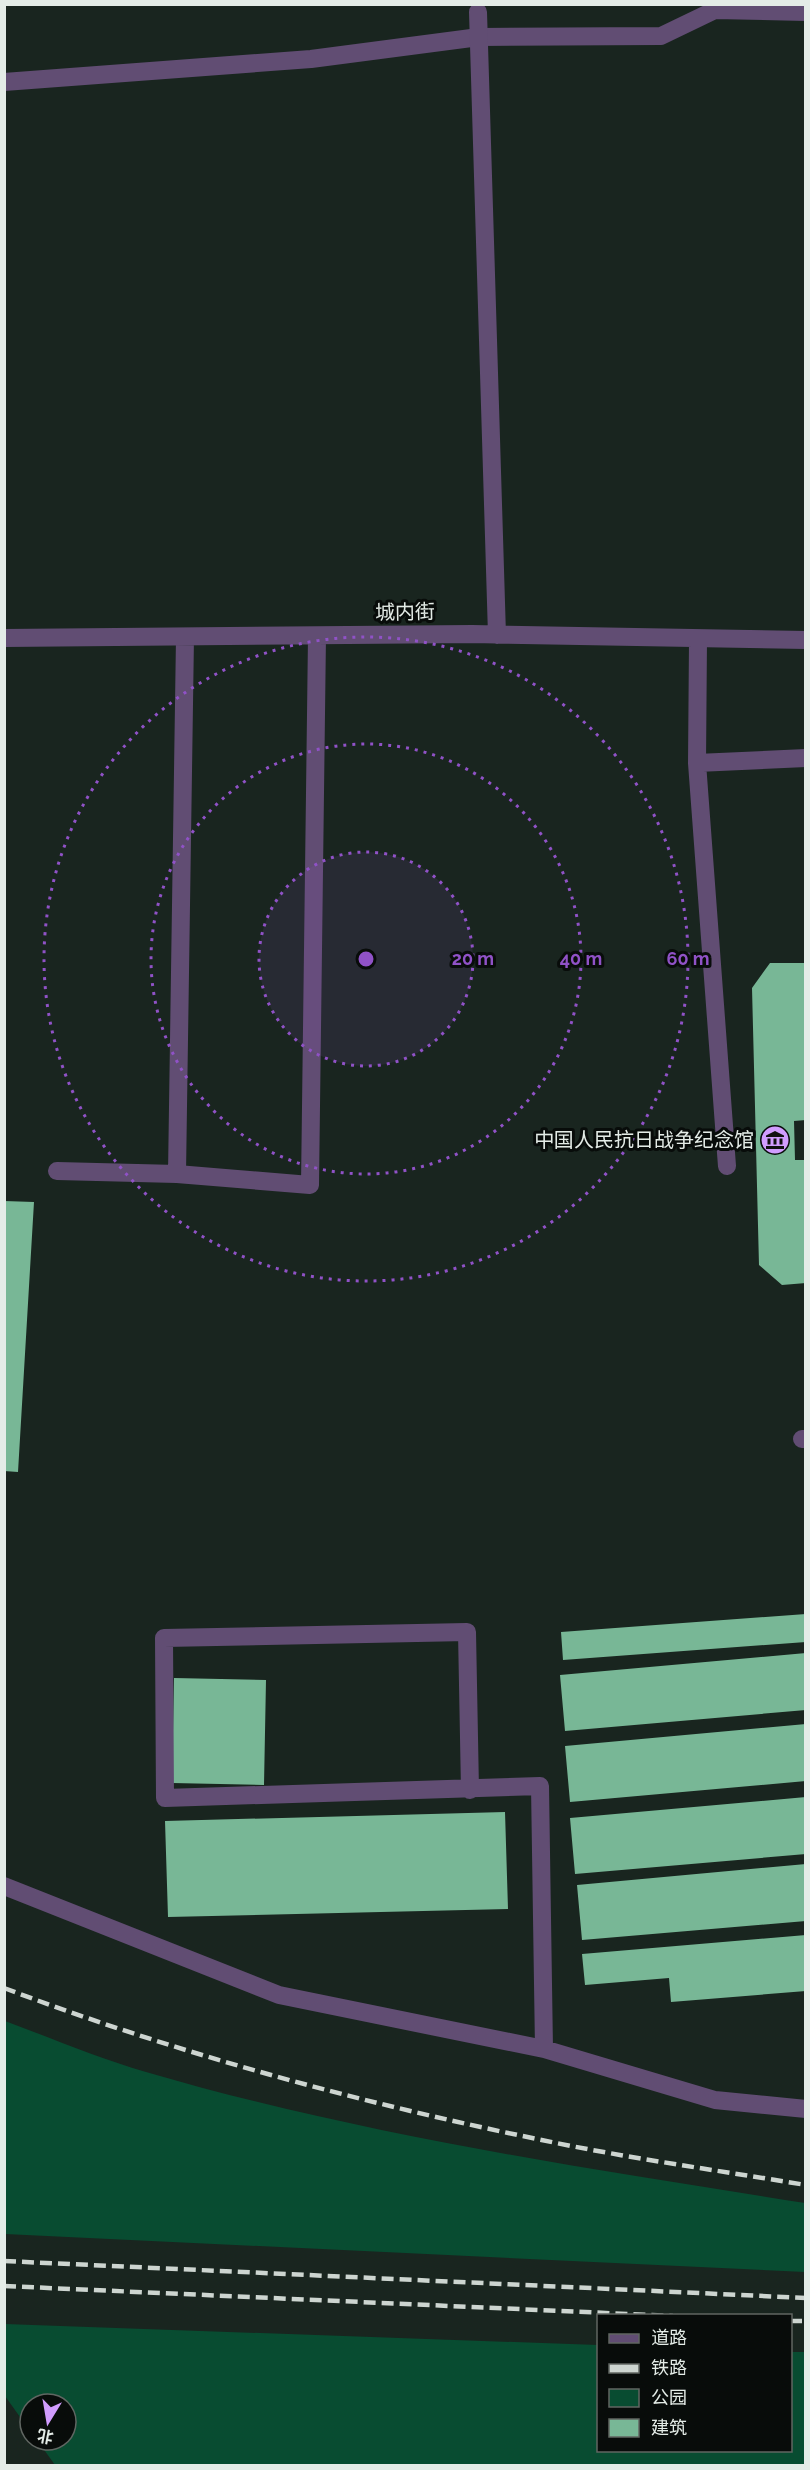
<svg xmlns="http://www.w3.org/2000/svg" width="810" height="2470" viewBox="0 0 810 2470" font-family="Raleway,'Noto Sans SC',sans-serif">
  <style>
    .green { fill: #084c31 }
    .building { fill: #78b796 }
    .lines { fill: none; stroke-linecap: round; stroke-linejoin: round }
    .service { stroke: #614d73; stroke-width: 18 }
    .minor { stroke: #614d73; stroke-width: 18 }
    .rail { stroke: #cdd5d0; stroke-width: 4.5; stroke-dasharray: 12 6; stroke-linecap: butt }
    .ring { fill: none; stroke: #9052c7; stroke-width: 3; stroke-dasharray: 3 6 }
    .labels { text-anchor: middle; dominant-baseline: central; stroke-width: 6; stroke-linejoin: round; paint-order: stroke }
    .street-label { font-size: 20px; fill: #e4ece7; stroke: #080c0a }
    .poi-label { font-size: 20px; fill: #e4ece7; stroke: #080c0a; text-anchor: end }
    .centre { fill: #9052c7; stroke: #080c0a; stroke-width: 3 }
    .ring-label { font-size: 18px; text-anchor: middle; font-weight: bold; fill: #9052c7; stroke: #080c0a; stroke-width: 6; stroke-linejoin: round; paint-order: stroke }
  </style>
  <rect width="100%" height="100%" fill="#19251f"/>
  <path class="green" d="M 5,2021 C 51,2038 98,2058 146,2072 C 361,2135 584,2168 805,2203 L 805,2272 L 5,2234 Z
    M 5,2324 L 598,2345 L 598,2450 L 790,2450 L 791,2352 L 805,2352 L 805,2465 L 55,2465 L 37,2440 L 66,2440 L 66,2404 L 30,2404 L 30,2431 L 5,2396 Z"/>
  <path class="building" d="M 770,963 L 806,963 L 806,1120 L 794,1121 L 795,1160 L 806,1160 L 806,1283 L 782,1285 L 759,1265 L 752,988 Z
    M 4,1201 L 34,1202 L 18,1472 L 4,1471 Z
    M 806,1614 L 806,1642 L 563,1660 L 561,1632 Z
    M 806,1653 L 806,1710 L 565,1731 L 560,1675 Z
    M 174,1678 L 266,1680 L 264,1785 L 172,1783 Z
    M 806,1724 L 806,1781 L 570,1802 L 565,1746 Z
    M 806,1797 L 806,1854 L 575,1874 L 570,1818 Z
    M 505,1812 L 508,1909 L 168,1917 L 165,1821 Z
    M 806,1864 L 806,1921 L 582,1940 L 577,1885 Z
    M 806,1935 L 806,1991 L 671,2002 L 669,1978 L 585,1985 L 582,1954 Z"/>
  <g class="lines">
    <path class="service" d="M 4,82 L 311,59 L 479,37 L 661,36 L 715,10 L 806,12"/>
    <path class="minor" d="M 478,12 L 497,635
      M 4,638 L 472,634 L 806,640
      M 697,763 L 698,640
      M 727,1166 L 697,763 L 806,758
      M 57,1171 L 177,1174 L 310,1185 L 317,636
      M 177,1174 L 185,637
      M 802,1439 L 806,1439
      M 470,1790 L 467,1632 L 164,1638 L 165,1798 L 540,1786 L 544,2049 L 715,2100 L 806,2109
      M 4,1886 L 279,1995 L 544,2049"/>
    <path class="rail" d="M 4,1988 C 176,2053 357,2102 537,2139 C 626,2158 716,2170 806,2185
      M 4,2261 L 806,2298
      M 4,2286 L 673,2316
      M 790,2321 L 806,2321"/>
  </g>
  <circle cx="366" cy="959" r="107" fill="#9052c7" fill-opacity=".12"/>
  <g class="ring">
    <circle cx="366" cy="959" r="107"/>
    <circle cx="366" cy="959" r="215"/>
    <circle cx="366" cy="959" r="322"/>
  </g>
  <defs>
    <g id="museum-disc" transform="scale(1.5)"><circle r="9.5" fill="#d19dfe" stroke="#080c0a"/><path d="M0-6L6-3V-2H-6V-3ZM-5-1h2V3h-2ZM-1-1h2V3h-2ZM3-1h2V3H3ZM-6 4H6V6H-6Z" fill="#111"/></g>
  </defs>
  <g fill-rule="evenodd">
    <use href="#museum-disc" x="775" y="1140"/>
  </g>
  <g class="labels">
    <g class="street-label">
      <text transform="translate(405 612) rotate(-1)">城内街</text>
    </g>
    <g class="poi-label">
      <text x="754" y="1140">中国人民抗日战争纪念馆</text>
    </g>
  </g>
  <circle cx="366" cy="959" r="9" class="centre"/>
  <g class="ring-label">
    <text x="473" y="965">20 m</text>
    <text x="581" y="965">40 m</text>
    <text x="688" y="965">60 m</text>
  </g>
  <rect width="810" height="2470" fill="none" stroke="#e4ece7" stroke-width="12"/>
  <rect x="597" y="2314" width="195" height="138" fill="#080c0a" stroke="#606662" stroke-width="1.5"/>
  <rect x="609" y="2334" width="30" height="9" fill="#614d73" stroke="#606662" stroke-width="1.5"/>
  <text x="651" y="2344" font-size="18" fill="#e4ece7">道路</text>
  <rect x="609" y="2364" width="30" height="9" fill="#cdd5d0" stroke="#606662" stroke-width="1.5"/>
  <text x="651" y="2374" font-size="18" fill="#e4ece7">铁路</text>
  <rect x="609" y="2389" width="30" height="18" fill="#084c31" stroke="#606662" stroke-width="1.5"/>
  <text x="651" y="2404" font-size="18" fill="#e4ece7">公园</text>
  <rect x="609" y="2419" width="30" height="18" fill="#78b796" stroke="#606662" stroke-width="1.5"/>
  <text x="651" y="2434" font-size="18" fill="#e4ece7">建筑</text>
  <g transform="translate(48 2422) rotate(191)"><circle r="28" fill="#080c0a" stroke="#606662" stroke-width="1.5"/>
  <path d="M0-4.5L10 22L0 15L-10 22Z" fill="#d19dfe"/>
  <text y="-9" font-size="16" font-weight="bold" text-anchor="middle" fill="#e4ece7">北</text>
  </g>
</svg>
